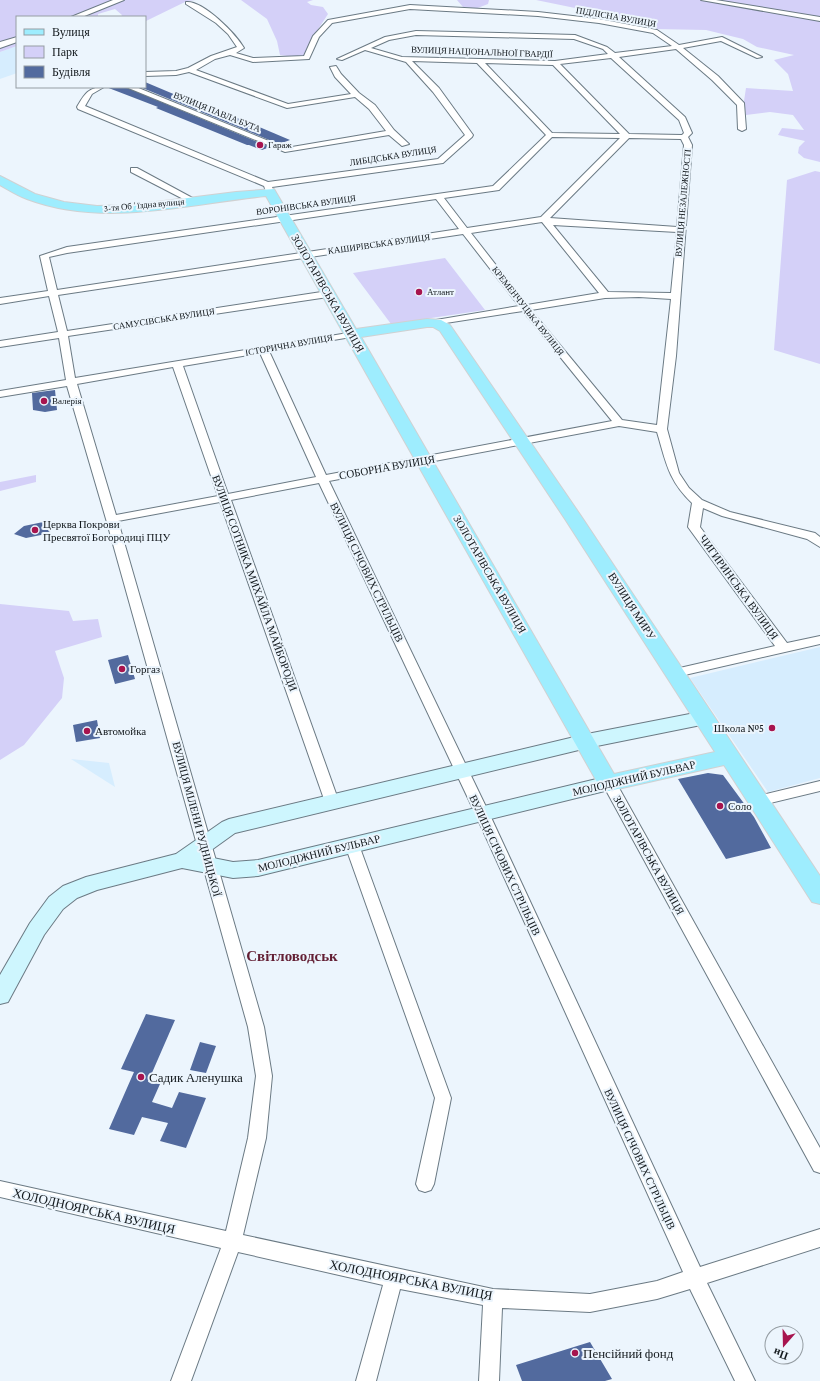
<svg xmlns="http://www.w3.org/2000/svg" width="820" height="1381" viewBox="0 0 820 1381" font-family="'Crimson Pro',serif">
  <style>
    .built { fill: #d6edfe }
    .green { fill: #d4d0f8 }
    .building { fill: #526a9e }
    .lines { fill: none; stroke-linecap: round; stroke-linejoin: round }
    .minor-casing { stroke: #6b7a84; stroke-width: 2 }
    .tertiary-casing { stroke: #6b7a84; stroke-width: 2 }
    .secondary-casing { stroke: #6b7a84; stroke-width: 2 }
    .primary-casing { stroke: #d0d1d2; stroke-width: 2 }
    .minor { fill: #fff; fill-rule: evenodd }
    .tertiary { fill: #fff; fill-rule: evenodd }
    .secondary { fill: #cef6fe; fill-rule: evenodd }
    .primary { fill: #9eedfe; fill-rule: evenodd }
    .poi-dot { fill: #a7144e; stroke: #ecf5fd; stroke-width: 1.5 }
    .labels { text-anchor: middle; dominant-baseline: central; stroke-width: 4; stroke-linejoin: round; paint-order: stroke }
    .far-street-label { font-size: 9px; fill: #13191d; stroke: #ecf5fd }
    .far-poi-label { font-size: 9px; fill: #13191d; stroke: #ecf5fd; text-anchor: start }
    .street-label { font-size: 11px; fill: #13191d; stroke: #ecf5fd }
    .poi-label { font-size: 11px; fill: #13191d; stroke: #ecf5fd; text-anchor: start }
    .near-poi-label { font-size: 13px; fill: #13191d; stroke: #ecf5fd; text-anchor: start }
    .near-street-label { font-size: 13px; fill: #13191d; stroke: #ecf5fd }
    .district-label { font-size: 15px; font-weight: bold; fill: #631f34; stroke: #ecf5fd }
  </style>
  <rect width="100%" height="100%" fill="#ecf5fd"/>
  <path class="built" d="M 17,46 L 17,73 L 0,79 L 0,52 Z
    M 820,647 L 820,778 L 768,792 L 690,678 Z
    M 71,759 L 109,763 L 115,787 Z"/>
  <path class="green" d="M 0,0 L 196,0 L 187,1 L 146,21 L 145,17 L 121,17 L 122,15 L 115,9 L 98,14 L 98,17 L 17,17 L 17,46 L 0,52 Z
    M 241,0 L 313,0 L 307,2 L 311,5 L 323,7 L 328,14 L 317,31 L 310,55 L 294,57 L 280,55 L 277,41 L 267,19 Z
    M 457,0 L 489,0 L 488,4 L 475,9 L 463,7 Z
    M 536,0 L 820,0 L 820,162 L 804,158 L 798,153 L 799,147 L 805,141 L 778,135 L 782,128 L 804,130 L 793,115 L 770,112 L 746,115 L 744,101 L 746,88 L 793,91 L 788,74 L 774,60 L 794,55 L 757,47 L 743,39 L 706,30 L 654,29 L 579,16 L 580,9 Z
    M 815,171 L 820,172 L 820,364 L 774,350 L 787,180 Z
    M 445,258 L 485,310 L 391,324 L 353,273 Z
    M 36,475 L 36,482 L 0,491 L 0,482 Z
    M 0,604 L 69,611 L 73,621 L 98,619 L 102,637 L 55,651 L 64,678 L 62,698 L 24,745 L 0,760 Z"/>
  <path class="building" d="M 145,82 L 183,98 L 207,105 L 290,140 L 279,144 L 140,87 L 145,87 Z
    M 106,87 L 125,87 L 270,147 L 262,150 L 249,145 L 247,145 L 156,108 L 158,107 Z
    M 55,390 L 57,410 L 45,412 L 33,410 L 32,393 Z
    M 48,521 L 51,533 L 26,538 L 14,534 L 24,526 Z
    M 128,655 L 135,679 L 115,684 L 108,660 Z
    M 97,720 L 100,738 L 76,742 L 73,725 Z
    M 708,773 L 723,775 L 754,817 L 771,848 L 726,859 L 678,779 Z
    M 146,1014 L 175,1020 L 148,1082 L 160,1084 L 152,1102 L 172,1108 L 179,1092 L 206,1098 L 186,1148 L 160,1141 L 168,1123 L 142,1117 L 134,1135 L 109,1129 L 134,1072 L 121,1069 Z
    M 200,1042 L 216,1046 L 206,1073 L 190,1070 Z
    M 590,1342 L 612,1379 L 605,1381 L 522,1381 L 516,1365 Z"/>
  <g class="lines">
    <g class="minor-casing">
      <path id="minor" d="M 701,0 L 716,0 L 820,17 L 820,21 Z
        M 186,2 C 203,0 236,34 244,48 L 236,53 L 253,58 L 304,56 L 313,36 L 328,20 L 410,5 L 538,12 L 599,19 L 657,30 L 679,45 L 722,37 L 762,57 L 757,58 L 721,41 L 683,48 L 718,76 L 744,103 L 746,129 L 742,131 L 738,129 L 737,105 L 712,80 L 676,49 L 619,57 L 685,117 L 692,133 L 688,137 L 692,145 L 676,356 L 667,429 L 679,473 L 689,488 L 702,500 L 730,512 L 815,533 L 820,537 L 820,547 L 807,539 L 722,516 L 703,508 L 700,527 L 787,643 L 820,636 L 820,644 L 676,677 L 671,676 L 670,673 L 671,670 L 775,646 L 688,527 L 692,503 C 668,480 666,462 657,432 L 619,426 L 329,481 L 489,813 L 700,1267 L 820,1229 L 820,1247 L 707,1283 L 755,1381 L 735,1381 L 690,1289 L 657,1299 L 590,1312 L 502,1308 L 499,1381 L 479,1381 L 483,1305 L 400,1289 L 376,1381 L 356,1381 L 383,1285 L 238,1252 L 191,1381 L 171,1381 L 221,1248 L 0,1197 L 0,1181 L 226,1231 L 248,1138 L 256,1076 L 248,1027 L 106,519 L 67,386 L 0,397 L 0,391 L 66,380 L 59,338 L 0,347 L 0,341 L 58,332 L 49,296 L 0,304 L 0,298 L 48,291 L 40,256 L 67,247 L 493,186 L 546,135 L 477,63 L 412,61 L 439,88 L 473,135 L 472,137 L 443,163 L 272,187 L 274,192 L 270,194 L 267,194 L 264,186 L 78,109 L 77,107 C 84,95 88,87 104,87 L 92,94 L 85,106 L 268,182 L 438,159 L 465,135 L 433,92 L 406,62 L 365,50 L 342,60 L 337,59 L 385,37 L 416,31 L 575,35 L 607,47 L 615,53 L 672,46 L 653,33 L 599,23 L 538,16 L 410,9 L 332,23 L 319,37 L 309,59 L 253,62 L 230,55 L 215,59 L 196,70 L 288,104 L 351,94 L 335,77 L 330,67 L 336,66 L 341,74 L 359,93 L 375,105 L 394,130 L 409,144 L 402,146 L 389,135 L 285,152 L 126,87 L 136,87 L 286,148 L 386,131 L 369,109 L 355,97 L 287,108 L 189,72 L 176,75 L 145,76 L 145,72 L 176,71 L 188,68 L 211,56 L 237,47 L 228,34 L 216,23 L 186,4 ZM 416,35 L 574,39 L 603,49 L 608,54 L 555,61 L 402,57 L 371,48 L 389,40 ZM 611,58 L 679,120 L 684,133 L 682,135 L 629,134 L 560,64 ZM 485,63 L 553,65 L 620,134 L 552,133 ZM 552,137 L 620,138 L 541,217 L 467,228 L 444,198 L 499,190 ZM 629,138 L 681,139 L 684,145 L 677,227 L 550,218 ZM 436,199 L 459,229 L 57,290 L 49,257 L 67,253 ZM 542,222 L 599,293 L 527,305 L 471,233 ZM 553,225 L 677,232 L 671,293 L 608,292 ZM 463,234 L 519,306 L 436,320 L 431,323 L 433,325 L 523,311 L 612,421 L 326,475 L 269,351 L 351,337 L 356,334 L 354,332 L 75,378 L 68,336 L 328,297 L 333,294 L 328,291 L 67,331 L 58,295 ZM 639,297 L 671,299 L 657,425 L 622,420 L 531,310 L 605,298 ZM 260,353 L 316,477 L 228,494 L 183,366 ZM 173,367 L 218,496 L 116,515 L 77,384 ZM 319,483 L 475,813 L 683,1272 L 657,1281 L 590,1294 L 493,1289 L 243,1235 L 266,1138 L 272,1076 L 264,1027 L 118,521 L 220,502 L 325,802 L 327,806 L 332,807 L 337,806 L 339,802 L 231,500 Z
        M 131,168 L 137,168 L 198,201 L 194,203 L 191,203 L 131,172 Z
        M 609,778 L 614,779 L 820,1148 L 820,1173 L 814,1171 L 602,783 L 604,779 Z
        M 820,781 L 820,791 L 758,806 L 753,805 L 751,801 L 753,797 L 758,796 Z
        M 352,839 L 357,841 L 359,845 L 451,1098 L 434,1184 L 431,1190 L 425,1192 L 419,1190 L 416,1184 L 435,1098 L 345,845 L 347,841 Z"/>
    </g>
    <g class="tertiary-casing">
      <path id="tertiary" d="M 113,0 L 124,0 L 82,17 L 71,17 Z
        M 17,37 L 17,42 L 0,48 L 0,42 Z"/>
    </g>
    <g class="secondary-casing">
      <path id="secondary" d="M 705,711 L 711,713 L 714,718 L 711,723 L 587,748 L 235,833 L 203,856 L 233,862 L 258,860 L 609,776 L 616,778 L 619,783 L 616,788 L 609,790 L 258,876 L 233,878 L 182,868 L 97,890 L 77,898 L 63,909 L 44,935 L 8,1002 L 0,1004 L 0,975 L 30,923 L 49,897 L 63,886 L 86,877 L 176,854 L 222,822 L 229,819 L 587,734 Z"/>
    </g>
    <g class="primary-casing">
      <path id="primary" d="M 0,176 L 35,194 L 64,202 L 97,206 L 132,205 L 236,192 L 274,189 L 356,329 L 427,319 L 441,320 L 450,325 L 583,519 L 820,876 L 820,904 L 812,902 L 724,765 L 609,791 L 601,789 L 266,196 C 188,204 104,228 27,199 C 18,196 9,190 0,185 ZM 427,327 L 433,327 L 440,331 L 565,519 L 715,752 L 614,774 L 361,337 Z"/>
    </g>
    <use href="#minor" class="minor"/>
    <use href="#tertiary" class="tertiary"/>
    <use href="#secondary" class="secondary"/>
    <use href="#primary" class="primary"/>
  </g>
  <g class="poi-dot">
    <circle cx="260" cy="145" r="4"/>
    <circle cx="419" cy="292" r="4"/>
    <circle cx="44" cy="401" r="4"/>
    <circle cx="35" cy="530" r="4"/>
    <circle cx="122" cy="669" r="4"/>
    <circle cx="772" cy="728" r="4"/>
    <circle cx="87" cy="731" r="4"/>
    <circle cx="720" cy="806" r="4"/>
    <circle cx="141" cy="1077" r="4"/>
    <circle cx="575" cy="1353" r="4"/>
  </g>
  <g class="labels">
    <g class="far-street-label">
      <text transform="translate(616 17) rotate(10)">ПІДЛІСНА ВУЛИЦЯ</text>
      <text transform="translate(482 52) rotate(2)">ВУЛИЦЯ НАЦІОНАЛЬНОЇ ГВАРДІЇ</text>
      <text transform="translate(217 112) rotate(22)">ВУЛИЦЯ ПАВЛА БУТА</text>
      <text transform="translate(393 156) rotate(-9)">ЛИБІДСЬКА ВУЛИЦЯ</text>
      <text transform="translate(683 203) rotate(-85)">ВУЛИЦЯ НЕЗАЛЕЖНОСТІ</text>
      <text transform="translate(144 205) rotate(-5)">3-тя Обʼїздна вулиця</text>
      <text transform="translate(306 205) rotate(-8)">ВОРОНІВСЬКА ВУЛИЦЯ</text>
      <text transform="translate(379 244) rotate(-8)">КАШИРІВСЬКА ВУЛИЦЯ</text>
      <text transform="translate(528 311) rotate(52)">КРЕМЕНЧУЦЬКА ВУЛИЦЯ</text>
      <text transform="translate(164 319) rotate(-9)">САМУСІВСЬКА ВУЛИЦЯ</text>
      <text transform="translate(289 345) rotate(-10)">ІСТОРИЧНА ВУЛИЦЯ</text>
    </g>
    <g class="far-poi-label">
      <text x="268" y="145">Гараж</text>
      <text x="427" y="292">Атлант</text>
      <text x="52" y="401">Валерія</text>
    </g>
    <g class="street-label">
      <text transform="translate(328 293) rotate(60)">ЗОЛОТАРІВСЬКА ВУЛИЦЯ</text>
      <text transform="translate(387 467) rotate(-10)">СОБОРНА ВУЛИЦЯ</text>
      <text transform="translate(367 572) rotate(64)">ВУЛИЦЯ СІЧОВИХ СТРІЛЬЦІВ</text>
      <text transform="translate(490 574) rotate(60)">ЗОЛОТАРІВСЬКА ВУЛИЦЯ</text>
      <text transform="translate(255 583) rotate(70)">ВУЛИЦЯ СОТНИКА МИХАЙЛА МАЙБОРОДИ</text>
      <text transform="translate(739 587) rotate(54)">ЧИГИРИНСЬКА ВУЛИЦЯ</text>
      <text transform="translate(632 606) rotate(57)">ВУЛИЦЯ МИРУ</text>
      <text transform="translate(634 778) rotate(-13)">МОЛОДІЖНИЙ БУЛЬВАР</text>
      <text transform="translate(197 819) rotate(75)">ВУЛИЦЯ МІЛЕНИ РУДНИЦЬКОЇ</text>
      <text transform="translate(319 853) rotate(-14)">МОЛОДІЖНИЙ БУЛЬВАР</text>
      <text transform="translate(649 855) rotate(61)">ЗОЛОТАРІВСЬКА ВУЛИЦЯ</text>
      <text transform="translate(505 865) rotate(65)">ВУЛИЦЯ СІЧОВИХ СТРІЛЬЦІВ</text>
      <text transform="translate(640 1159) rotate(65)">ВУЛИЦЯ СІЧОВИХ СТРІЛЬЦІВ</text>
    </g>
    <g class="poi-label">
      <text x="43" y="524">Церква Покрови<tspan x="43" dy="13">Пресвятої Богородиці ПЦУ</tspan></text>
      <text x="130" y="669">Горгаз</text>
      <text x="764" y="728" text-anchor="end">Школа №5</text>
      <text x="95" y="731">Автомойка</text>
      <text x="728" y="806">Соло</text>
    </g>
    <g class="near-poi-label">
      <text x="149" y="1077">Садик Аленушка</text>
      <text x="583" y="1353">Пенсійний фонд</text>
    </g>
    <g class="near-street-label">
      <text transform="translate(94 1211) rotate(13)">ХОЛОДНОЯРСЬКА ВУЛИЦЯ</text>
      <text transform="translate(411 1280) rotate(11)">ХОЛОДНОЯРСЬКА ВУЛИЦЯ</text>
    </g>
    <g class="district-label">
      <text x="292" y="956">Світловодськ</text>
    </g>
  </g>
  <rect x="16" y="16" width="130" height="72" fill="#ecf5fd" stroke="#959da3"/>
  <rect x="24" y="29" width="20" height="6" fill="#9eedfe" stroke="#959da3"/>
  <text x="52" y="36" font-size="12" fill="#13191d">Вулиця</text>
  <rect x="24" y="46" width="20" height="12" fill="#d4d0f8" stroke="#959da3"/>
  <text x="52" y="56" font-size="12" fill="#13191d">Парк</text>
  <rect x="24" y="66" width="20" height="12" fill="#526a9e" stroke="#959da3"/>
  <text x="52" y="76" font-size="12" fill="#13191d">Будівля</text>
  <g transform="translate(784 1345) rotate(200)"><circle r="19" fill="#ecf5fd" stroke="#959da3"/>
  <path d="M0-3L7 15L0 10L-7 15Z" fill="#a7144e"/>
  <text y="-6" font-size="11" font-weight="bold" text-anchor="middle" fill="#13191d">Пн</text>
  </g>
</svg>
